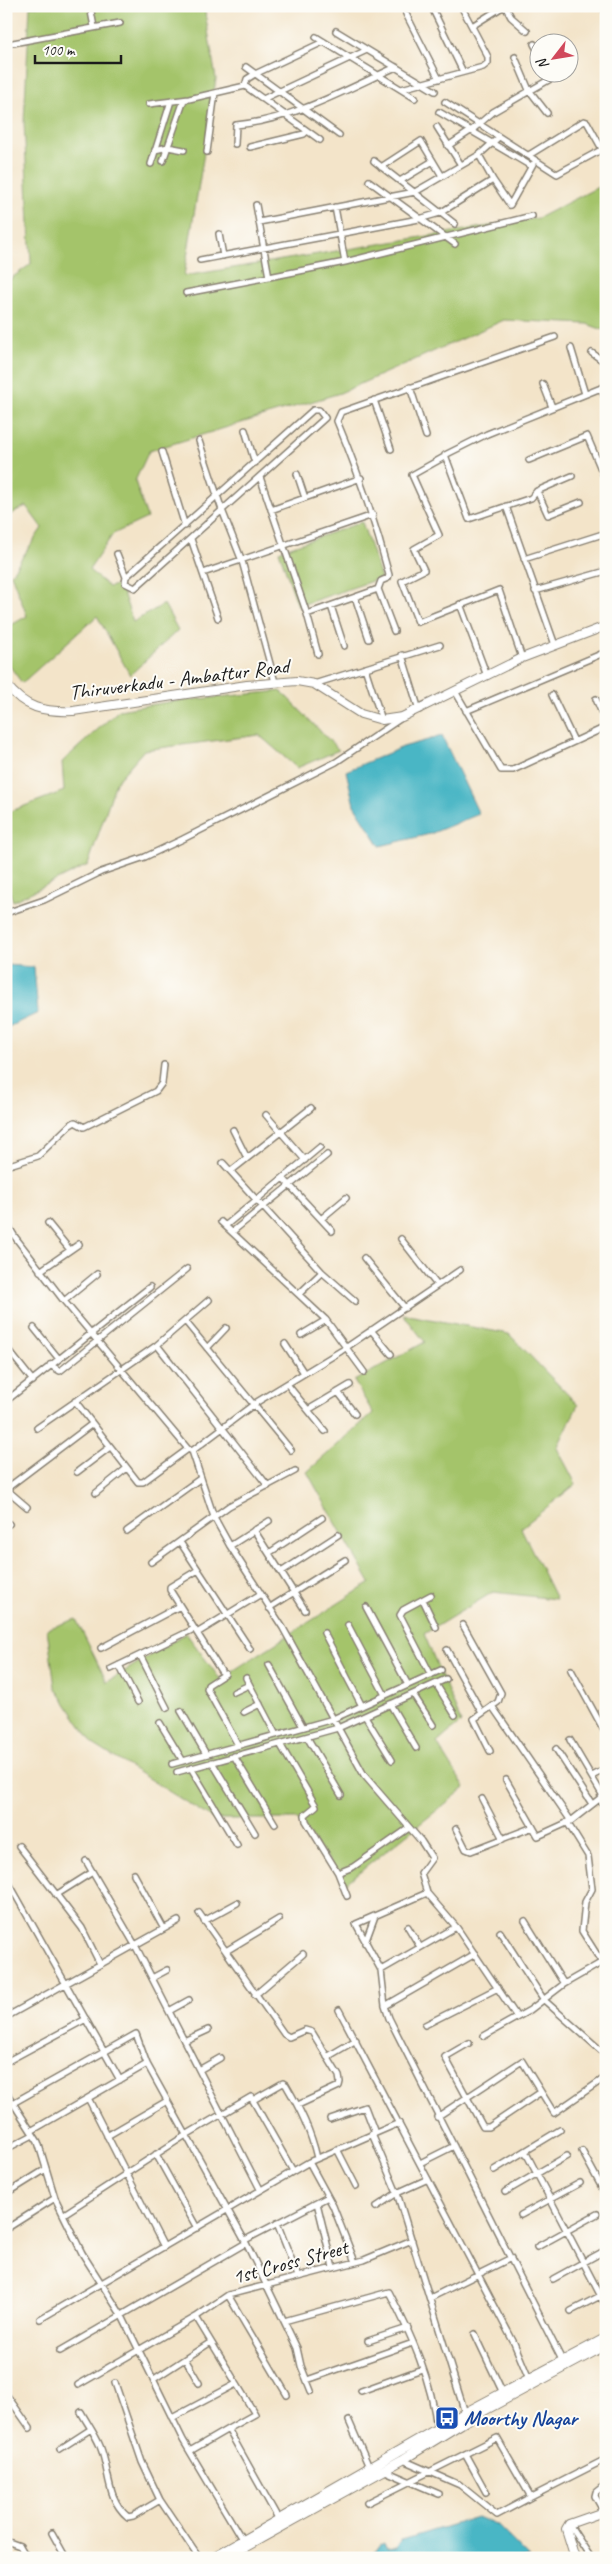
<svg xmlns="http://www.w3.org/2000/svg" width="612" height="2564" viewBox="0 0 612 2564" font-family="Caveat,sans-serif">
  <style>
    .green { fill: #a4c46b; stroke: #607044 }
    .water { fill: #49b6c5; stroke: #326970 }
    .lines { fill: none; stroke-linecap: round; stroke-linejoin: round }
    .minor-casing { stroke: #888072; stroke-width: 8 }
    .tertiary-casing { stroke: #888072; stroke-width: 9 }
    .secondary-casing { stroke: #888072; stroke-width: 10 }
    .primary-casing { stroke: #888072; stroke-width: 11 }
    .minor { stroke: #fff; stroke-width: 5 }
    .tertiary { stroke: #fff; stroke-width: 6 }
    .secondary { stroke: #fff; stroke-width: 8 }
    .primary { stroke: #fff; stroke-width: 9 }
    .labels { text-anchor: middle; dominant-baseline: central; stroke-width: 4; stroke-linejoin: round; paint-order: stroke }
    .street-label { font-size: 21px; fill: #1c1c1c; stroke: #fdfcf7 }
    .transit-label { font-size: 21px; font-weight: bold; fill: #164399; stroke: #fdfcf7; text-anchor: start }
  </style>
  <rect width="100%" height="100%" fill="#fdfcf7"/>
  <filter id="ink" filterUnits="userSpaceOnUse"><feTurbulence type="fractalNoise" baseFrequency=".02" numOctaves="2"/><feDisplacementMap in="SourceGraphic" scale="10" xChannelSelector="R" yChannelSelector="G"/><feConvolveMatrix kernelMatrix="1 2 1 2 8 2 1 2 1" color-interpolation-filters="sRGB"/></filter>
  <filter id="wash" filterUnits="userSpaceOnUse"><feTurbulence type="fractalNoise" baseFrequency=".0096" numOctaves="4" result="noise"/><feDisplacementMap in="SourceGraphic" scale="20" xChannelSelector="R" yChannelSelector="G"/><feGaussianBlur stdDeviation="1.12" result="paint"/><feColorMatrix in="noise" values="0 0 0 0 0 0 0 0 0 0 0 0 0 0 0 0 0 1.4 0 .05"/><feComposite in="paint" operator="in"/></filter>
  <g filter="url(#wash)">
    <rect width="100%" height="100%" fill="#f3e4c9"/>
    <path class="green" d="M 30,6 L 204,6 L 216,79 L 184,276 L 538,218 L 606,183 L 606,331 L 587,324 L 504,320 L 340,393 L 149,451 L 135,481 L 147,518 L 113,534 L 89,570 L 109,587 L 120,584 L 133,622 L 164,604 L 178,630 L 130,675 L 97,616 L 22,683 L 6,661 L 6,628 L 27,616 L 11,574 L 42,528 L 26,506 L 6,517 L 6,282 L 31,264 L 24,122 Z
      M 362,522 L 381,578 L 298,606 L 279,551 Z
      M 281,691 L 339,750 L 297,768 L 259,735 L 144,750 L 116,782 L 88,865 L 13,901 L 6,882 L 6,813 L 64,791 L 62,762 L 119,710 L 168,702 Z
      M 403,1314 L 509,1334 L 578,1405 L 557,1448 L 576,1484 L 521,1528 L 556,1599 L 493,1592 L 424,1634 L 461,1722 L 437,1743 L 465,1788 L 346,1883 L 297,1819 L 213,1819 L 93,1744 L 55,1687 L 47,1629 L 76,1619 L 107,1682 L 186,1633 L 220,1679 L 370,1583 L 307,1472 L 373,1413 L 354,1381 L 425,1342 Z"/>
    <path class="water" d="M 442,736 L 479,814 L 430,834 L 380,846 L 354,805 L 346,771 L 403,747 Z
      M 6,965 L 34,967 L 38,1013 L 6,1028 Z
      M 477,2517 L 498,2526 L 530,2558 L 370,2558 L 379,2545 L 383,2543 L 387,2549 L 397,2548 L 402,2540 Z"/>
  </g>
  <g filter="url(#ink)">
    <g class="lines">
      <g class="minor-casing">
        <path id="minor" d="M 90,6 L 94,27
          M 505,6 L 511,17 L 527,31
          M 433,10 L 463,72
          M 406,14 L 439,79
          M 472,26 L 504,6
          M 336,31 L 435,91
          M 316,37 L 415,98
          M 13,43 L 120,23
          M 534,44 L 540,55
          M 515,57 L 529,90 L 547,113
          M 246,67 L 339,135
          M 401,89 L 483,67 L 488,63 L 488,57 L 461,6
          M 263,99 L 367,50
          M 445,102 L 557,174 L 601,150
          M 149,104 L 189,99 L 245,86
          M 439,112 L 531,166
          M 437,127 L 461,165
          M 320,140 L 245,86 L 247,79 L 255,74 L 323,42
          M 235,144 L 236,125 C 292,120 345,90 396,67
          M 448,146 L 472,130 L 493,112 L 552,78 L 549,72
          M 250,147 L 304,134 L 307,131
          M 155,150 L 168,147 L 184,150
          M 207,152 L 215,93
          M 529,155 L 584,121 L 587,122 L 606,156
          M 163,161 L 184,100
          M 374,161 L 455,224
          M 151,164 L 171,101
          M 381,167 L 421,141 L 442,176
          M 493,180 L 510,205 L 533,164
          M 369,181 L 455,244
          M 400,181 L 433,161
          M 256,205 L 269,277 L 345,262 L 335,207
          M 259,222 L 415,192 L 479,155 L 499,137
          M 219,234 L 223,256
          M 200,260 L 419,219 L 440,213 L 493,180 L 479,155
          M 345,262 L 532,216
          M 186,293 L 269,277
          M 571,348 L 585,394
          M 592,353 L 606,363
          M 543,384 L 552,407
          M 410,387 L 426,436
          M 601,388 L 606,400
          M 374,400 L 391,449
          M 313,410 L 319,410 L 325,418 L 135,588 L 125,583 L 126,577 Z
          M 245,430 L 255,463
          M 199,441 L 222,510 L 242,561 L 275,682
          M 162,452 L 185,526
          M 446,456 L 412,475 L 439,535 L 414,549 L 424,570 L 402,581 L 418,622 L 499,590 L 522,658
          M 529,460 L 587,436 L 606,481
          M 297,474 L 305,498
          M 572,476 L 537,491 L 531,498 L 469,519 L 445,455 L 487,434 L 606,386
          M 260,477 L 307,614 L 378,589 L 394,631
          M 537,491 L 548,515 L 581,502
          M 506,506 L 555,645
          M 271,510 L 361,478
          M 191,539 L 218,618
          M 117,554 L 126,577
          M 524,559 L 606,533
          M 203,573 L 373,515
          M 378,589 L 381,581 L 388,578 L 389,575 C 375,522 358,471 337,421 L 341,412 L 555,337
          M 535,591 L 606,571
          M 355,597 L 369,639
          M 460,604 L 487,676
          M 331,606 L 344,646
          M 307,614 L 318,654
          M 402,655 L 419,710
          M 365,668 L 382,720
          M 314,684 L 440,645
          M 455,691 L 501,770 L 513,770 L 606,727
          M 552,695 L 574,741
          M 596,699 L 606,723
          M 466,711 L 606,652
          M 6,913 L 44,900 L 101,872 L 145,857 L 183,839 L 336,762 L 400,719
          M 266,1115 L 305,1160
          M 233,1130 L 247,1158
          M 223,1163 L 322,1272 L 355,1301
          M 6,1166 L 38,1156 L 70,1125 L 75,1122 L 84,1127 L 156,1091 L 162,1083 L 164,1065
          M 231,1171 L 311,1108
          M 283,1178 L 332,1231
          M 321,1219 L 346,1198
          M 6,1222 L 15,1237 L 64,1301 L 188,1449 L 192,1451 L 214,1517 L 230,1546 L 283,1628 L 364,1775 L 421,1841 L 432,1858 L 421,1873 L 427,1893 L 457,1928 L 517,2017
          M 221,1222 L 326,1320 L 364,1372
          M 48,1223 L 70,1250
          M 225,1226 L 320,1147
          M 232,1232 L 327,1155
          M 401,1239 L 437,1285
          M 364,1258 L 405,1308
          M 40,1271 L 79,1244
          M 299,1294 L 322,1272
          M 64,1301 L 97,1274
          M 185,1321 L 291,1450
          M 34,1328 L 59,1359
          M 371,1330 L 391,1354
          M 301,1335 L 326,1320
          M 285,1344 L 304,1373
          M 157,1345 L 268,1486
          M 6,1347 L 33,1381
          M 207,1348 L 226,1328
          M 50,1365 L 60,1371 L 187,1269
          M 287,1384 L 325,1431
          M 338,1392 L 355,1414
          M 6,1401 L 150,1287
          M 75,1401 L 138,1482 L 143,1482 L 188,1449
          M 308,1410 L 350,1385
          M 37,1428 L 157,1345 L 209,1300
          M 192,1451 L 257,1402 L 341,1351 L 460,1270
          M 77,1472 L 110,1447
          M 6,1489 L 92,1424
          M 6,1489 L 27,1507
          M 96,1493 L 127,1468
          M 6,1521 L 9,1524
          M 254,1530 L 305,1610
          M 127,1531 L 201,1478
          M 180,1542 L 250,1649
          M 230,1546 L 269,1521
          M 269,1553 L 322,1518
          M 151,1562 L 229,1506 L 295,1471
          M 198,1570 L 170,1587 L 170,1590 L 221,1671
          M 281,1572 L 338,1535
          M 423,1600 L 436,1627
          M 366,1607 L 408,1685
          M 269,1608 L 345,1560
          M 348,1625 L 385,1695
          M 463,1625 L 501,1693 L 498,1702 L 474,1719 L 490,1751
          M 197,1633 L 259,1595
          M 324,1633 L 362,1706
          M 101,1648 L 180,1606
          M 447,1650 L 482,1713
          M 140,1655 L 167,1708
          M 119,1665 L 138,1702
          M 269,1665 L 303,1727
          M 111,1669 L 194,1629
          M 571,1670 L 606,1734
          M 225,1674 L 208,1685 L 207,1689 L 238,1745
          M 431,1675 L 400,1615 L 403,1610 L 431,1595
          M 246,1678 L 276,1735
          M 436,1684 L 455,1715
          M 234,1692 L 249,1685
          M 413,1694 L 433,1725
          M 390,1704 L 416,1748
          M 492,1706 L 571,1821
          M 181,1711 L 206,1754
          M 244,1712 L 260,1704
          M 365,1716 L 392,1760
          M 160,1723 L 183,1761
          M 307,1737 L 341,1795
          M 280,1744 L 316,1806 L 305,1815 L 306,1821 L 338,1873 L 347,1896
          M 556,1749 L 592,1804
          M 234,1756 L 275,1824
          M 212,1762 L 255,1833
          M 172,1764 L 333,1719 L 441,1670
          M 191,1768 L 237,1845
          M 177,1772 L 338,1728 L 446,1679
          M 592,1776 L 606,1769
          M 506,1780 L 538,1836 L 571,1821 L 603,1796 L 570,1740
          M 600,1798 L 606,1811
          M 482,1799 L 503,1839
          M 567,1822 L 588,1856 L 592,1889 L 585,1902 L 582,1931 L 606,1969
          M 456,1829 L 466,1849 L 471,1851 L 533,1827
          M 19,1846 L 82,1928 L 100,1964
          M 86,1861 L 135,1945 L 260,2189
          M 338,1873 L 353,1867 L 409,1828
          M 134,1874 L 164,1929
          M 6,1878 L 120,2080
          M 427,1893 L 356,1924 L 381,1970 L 385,2006 L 389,2018 L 563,2362
          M 56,1895 L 91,1873
          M 199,1913 L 284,2034 L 289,2037 L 305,2030 L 312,2032 L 339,2076 L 340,2082 L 339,2086 L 298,2105
          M 204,1921 L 237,1903
          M 525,1921 L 564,1984
          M 408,1927 L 420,1947
          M 500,1932 L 544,2000 L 606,2055
          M 365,1943 L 375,1916
          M 226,1951 L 279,1919
          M 381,1970 L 456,1927
          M 152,1978 L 167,1970
          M 255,1995 L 303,1954
          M 385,2006 L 475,1954
          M 339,2010 L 514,2343 L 529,2379
          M 169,2011 L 189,2000
          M 6,2017 L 178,1921
          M 425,2025 L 498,1988
          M 484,2036 L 530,2010 L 564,1984 L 606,1960
          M 184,2041 L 208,2030
          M 469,2043 L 445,2057 L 483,2127 L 489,2127 L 541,2092
          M 327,2057 L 356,2040
          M 6,2062 L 86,2019
          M 199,2070 L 220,2058
          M 6,2092 L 38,2142 L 55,2198 L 82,2253 L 122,2316 L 183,2440 L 243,2541
          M 88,2098 L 164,2247
          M 253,2100 L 283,2083 L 286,2085 C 300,2109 311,2131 317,2158
          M 6,2107 L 136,2034 L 147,2064 L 246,2243 L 297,2348 L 301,2366 L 311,2391
          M 437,2117 L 522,2061 L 554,2113 L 606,2077
          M 330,2119 L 365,2107 L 375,2133
          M 31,2131 L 147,2064
          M 372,2134 L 397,2193 L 376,2207
          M 107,2136 L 167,2101
          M 6,2149 L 33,2135
          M 337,2149 L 356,2186
          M 525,2151 L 606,2306
          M 582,2151 L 606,2195
          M 156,2154 L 197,2228
          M 309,2162 L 333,2206 L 355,2262
          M 420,2163 L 454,2146
          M 494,2170 L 560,2130
          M 428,2179 L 397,2193 L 465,2413
          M 505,2192 L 567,2156
          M 6,2194 L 46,2169
          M 317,2203 L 333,2268
          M 64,2214 L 186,2135 L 251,2097 L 293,2171
          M 521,2215 L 580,2183
          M 277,2223 L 298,2276
          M 6,2229 L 55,2198
          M 245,2240 L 328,2197
          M 537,2247 L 597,2214
          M 553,2279 L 606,2250
          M 228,2295 L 287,2395
          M 430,2298 L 511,2258
          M 571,2311 L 606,2293
          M 196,2317 L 255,2414 L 228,2429
          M 40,2319 L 309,2162 L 399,2123
          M 284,2321 L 389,2292 C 411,2334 432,2381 437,2429
          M 475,2334 L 503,2393
          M 368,2341 L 408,2328
          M 60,2351 L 246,2243
          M 185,2359 L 199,2383
          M 154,2379 L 211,2342
          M 307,2380 L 413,2343
          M 115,2383 L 142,2462 L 160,2500
          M 78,2385 L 196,2317 L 228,2295 L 364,2260 L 412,2240
          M 361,2391 L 422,2369
          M 6,2394 L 30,2428
          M 81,2412 C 87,2423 95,2434 100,2446 C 110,2470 106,2499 128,2517 L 133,2516 L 160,2500 L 199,2558
          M 172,2418 L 236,2384
          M 349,2421 L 369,2467
          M 60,2449 L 91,2429
          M 190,2451 L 228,2429 L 279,2520
          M 465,2454 L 486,2492
          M 403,2460 L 460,2485 L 497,2515 L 531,2497
          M 383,2470 L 439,2494
          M 367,2503 L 497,2438 L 531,2497 L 606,2459
          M 605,2514 L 595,2496 L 596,2492 L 606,2484
          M 569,2524 L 591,2558
          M 52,2533 L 66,2558
          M 6,2541 L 20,2546 L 27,2558"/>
      </g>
      <g class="tertiary-casing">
        <path id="tertiary" d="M 603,6 L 606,12"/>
      </g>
      <g class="secondary-casing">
        <path id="secondary" d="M 6,684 C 25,709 44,712 73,711 L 247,685 L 297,681 L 314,684 L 361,714 L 382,720 L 402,717 L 522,658 L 606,626
          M 575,2558 L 566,2529 L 569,2524 L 606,2511"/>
      </g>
      <g class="primary-casing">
        <path id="primary" d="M 212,2558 L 465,2413 L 606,2338
          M 225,2558 L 402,2460 L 472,2417 L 606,2345"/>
      </g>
      <use href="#minor" class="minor"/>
      <use href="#tertiary" class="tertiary"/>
      <use href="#secondary" class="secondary"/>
      <use href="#primary" class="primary"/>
    </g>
  </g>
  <defs>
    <g id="bus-square" transform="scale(1.25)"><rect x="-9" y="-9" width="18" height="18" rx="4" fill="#1a4fb4" stroke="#fdfcf7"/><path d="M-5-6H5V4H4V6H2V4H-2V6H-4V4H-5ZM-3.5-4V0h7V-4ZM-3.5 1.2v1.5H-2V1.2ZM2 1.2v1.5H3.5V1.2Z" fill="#fff"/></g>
  </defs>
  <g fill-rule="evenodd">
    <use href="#bus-square" x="447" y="2418"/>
  </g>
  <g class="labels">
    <g class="street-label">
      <text transform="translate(179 679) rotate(-7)">Thiruverkadu - Ambattur Road</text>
      <text transform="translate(290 2262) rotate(-15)">1st Cross Street</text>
    </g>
    <g class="transit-label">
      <text x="464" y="2418">Moorthy Nagar</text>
    </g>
  </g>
  <rect width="612" height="2564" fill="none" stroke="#fdfcf7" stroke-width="25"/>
  <g transform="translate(554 58) rotate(239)"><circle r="24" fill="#fdfcf7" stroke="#a3a29f"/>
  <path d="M0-4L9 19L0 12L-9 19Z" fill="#d1495b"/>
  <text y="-8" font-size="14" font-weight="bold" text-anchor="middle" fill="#1c1c1c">N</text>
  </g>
  <path d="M35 55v8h86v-8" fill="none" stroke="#1c1c1c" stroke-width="2.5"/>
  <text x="42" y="55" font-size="15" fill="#1c1c1c" stroke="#fdfcf7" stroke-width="4" paint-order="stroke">100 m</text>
</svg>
